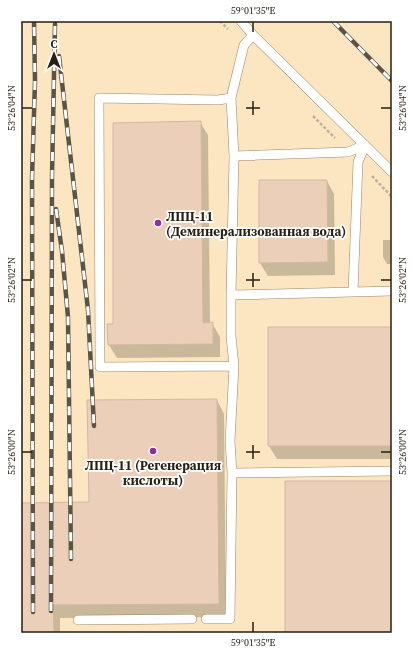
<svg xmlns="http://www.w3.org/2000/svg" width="413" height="654" viewBox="0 0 413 654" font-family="'Source Serif 4',serif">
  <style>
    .built { fill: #fce6c1 }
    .shadow { fill: #0003 }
    .building { fill: #eccfb9; stroke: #d4b7a2 }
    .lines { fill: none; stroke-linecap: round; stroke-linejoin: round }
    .lane-casing { stroke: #958569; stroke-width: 10 }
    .path { stroke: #bbb1a1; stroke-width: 2.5; stroke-dasharray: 3 2; stroke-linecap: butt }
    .lane { stroke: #fff; stroke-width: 9 }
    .rail-casing { stroke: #5b5346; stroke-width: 4.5 }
    .rail { stroke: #fff; stroke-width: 3; stroke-dasharray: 9; stroke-linecap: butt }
    .ticks { fill: none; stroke: #261f14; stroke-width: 1.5 }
    .poi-dot { fill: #8f2f98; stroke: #fff; stroke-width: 1.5 }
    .labels { text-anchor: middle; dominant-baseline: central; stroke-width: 3.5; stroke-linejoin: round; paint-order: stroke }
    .poi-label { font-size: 13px; font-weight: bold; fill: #261f14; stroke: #fff; text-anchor: start }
    .neatline { fill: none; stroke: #261f14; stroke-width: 1.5 }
    .ticks-label { font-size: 10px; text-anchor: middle; fill: #261f14 }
  </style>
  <rect width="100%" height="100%" fill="#fff4e2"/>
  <path class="built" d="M 21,21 L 392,21 L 392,633 L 21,633 Z"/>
  <path class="shadow" d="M 200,122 L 208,135 L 210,323 L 212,323 L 220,337 L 220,357 L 117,358 L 109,345 L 114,324 Z
    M 327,181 L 334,194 L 335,275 L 268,276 L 260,263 Z
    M 383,240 L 392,240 L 392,264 L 387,264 L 383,257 Z
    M 392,328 L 392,459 L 277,459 L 269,446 Z
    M 217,400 L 224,414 L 226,617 L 60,618 L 60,633 L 21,633 L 21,504 L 90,503 Z"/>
  <path class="building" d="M 201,121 L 203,323 L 213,322 L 213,344 L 108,345 L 107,324 L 113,324 L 113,123 Z
    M 259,180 L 327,180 L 328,262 L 259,263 Z
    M 268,327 L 392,327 L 392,446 L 268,446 Z
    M 217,399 L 219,604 L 53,605 L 54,633 L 21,633 L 21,503 L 89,502 L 87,400 Z
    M 285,481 L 392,481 L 392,633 L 285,633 Z"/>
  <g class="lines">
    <g class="lane-casing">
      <path id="lane" d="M 241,21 L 253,35 L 392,172
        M 231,98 L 218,100 L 99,98 L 100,367 L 234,366
        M 234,156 L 348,152 L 365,145 L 358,162 L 353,292
        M 231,295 L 392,291
        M 232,473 L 392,471
        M 206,619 L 230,619 L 232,473 L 230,441 L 234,366 L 231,336 L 231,295 L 234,156 L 231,98 L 244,45 L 253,35
        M 78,620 L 192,619"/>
    </g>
    <path class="path" d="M 220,21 L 228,29
      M 313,116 L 335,138
      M 372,176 L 392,197"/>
    <use href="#lane" class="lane"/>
    <g class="rail-casing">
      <path id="rail" d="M 333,21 L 392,81
        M 59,56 L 88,310 L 94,426
        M 56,209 L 62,251 L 68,317 L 71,559
        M 51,611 L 52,177 L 55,24
        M 33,612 L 32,178 L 35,81 L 34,21"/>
    </g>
    <use href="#rail" class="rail"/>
  </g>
  <path class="ticks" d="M 253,22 L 253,32M 253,101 L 253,115M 22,108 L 32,108M 246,108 L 260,108M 381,108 L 391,108M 253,273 L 253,287M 22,280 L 32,280M 246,280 L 260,280M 381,280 L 391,280M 253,445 L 253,459M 22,452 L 32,452M 246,452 L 260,452M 381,452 L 391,452M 253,622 L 253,632"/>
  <g class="poi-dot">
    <circle cx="158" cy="223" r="4"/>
    <circle cx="153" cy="451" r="4"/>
  </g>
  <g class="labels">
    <g class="poi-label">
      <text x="166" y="216">ЛПЦ-11<tspan x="166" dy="15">(Деминерализованная вода)</tspan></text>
      <text x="153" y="465" text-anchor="middle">ЛПЦ-11 (Регенерация<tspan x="153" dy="15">кислоты)</tspan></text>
    </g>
  </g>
  <rect width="413" height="654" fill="none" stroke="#ffffff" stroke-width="44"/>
  <g transform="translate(54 54)" stroke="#ffffff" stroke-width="3" paint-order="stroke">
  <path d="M0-3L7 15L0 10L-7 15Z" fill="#261f14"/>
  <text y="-6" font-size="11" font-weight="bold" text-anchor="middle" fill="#261f14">С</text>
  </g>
  <rect x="22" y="22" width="369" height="610" class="neatline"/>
  <g class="ticks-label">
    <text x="253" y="14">59°01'35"E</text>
    <text transform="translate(11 108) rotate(-90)" y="4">53°26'04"N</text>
    <text transform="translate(402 108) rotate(-90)" y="4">53°26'04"N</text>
    <text transform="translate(11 280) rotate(-90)" y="4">53°26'02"N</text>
    <text transform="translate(402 280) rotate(-90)" y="4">53°26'02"N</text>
    <text transform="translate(11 452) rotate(-90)" y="4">53°26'00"N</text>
    <text transform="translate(402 452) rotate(-90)" y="4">53°26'00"N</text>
    <text x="253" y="646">59°01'35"E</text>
  </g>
</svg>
